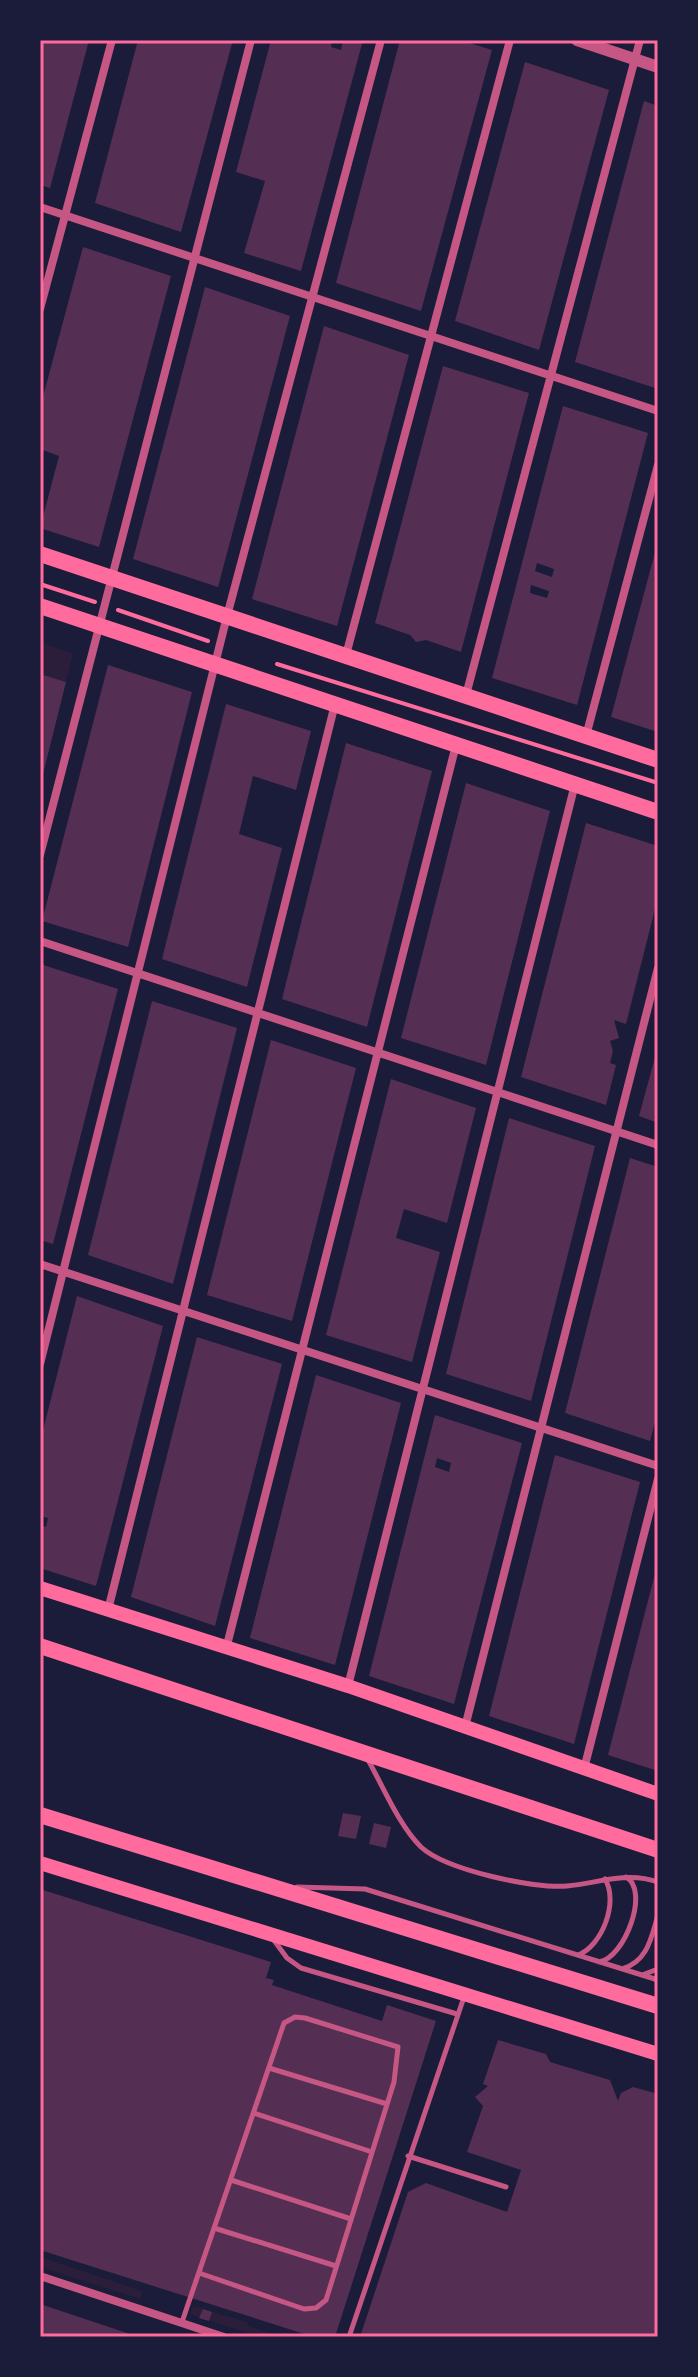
<svg xmlns="http://www.w3.org/2000/svg" width="698" height="2377" viewBox="0 0 698 2377" font-family="'Sofia Sans Condensed',sans-serif">
  <style>
    .green { fill: #2a1e3b }
    .building { fill: #542f53; fill-rule: evenodd }
    .lines { fill: none; stroke-linecap: round; stroke-linejoin: round }
    .path { stroke: #ff6b9d; stroke-width: 4 }
    .service { stroke: #c65784; stroke-width: 5 }
    .minor { stroke: #c65784; stroke-width: 8 }
    .tertiary { stroke: #c65784; stroke-width: 12 }
    .secondary { stroke: #ff6b9d; stroke-width: 14 }
    .primary { stroke: #ff6b9d; stroke-width: 16 }
    .neatline { fill: none; stroke: #ff6b9d; stroke-width: 3 }
  </style>
  <rect width="100%" height="100%" fill="#1b1b3a"/>
  <path class="green" d="M 40,642 L 73,654 L 66,682 L 40,674 Z
    M 40,2257 L 143,2291 L 140,2299 L 40,2267 Z
    M 193,2306 L 247,2322 L 248,2326 L 283,2337 L 261,2337 L 190,2314 Z"/>
  <path class="building" d="M 40,40 L 89,40 L 50,188 L 40,185 Z
    M 138,40 L 233,40 L 181,232 L 95,203 Z
    M 271,40 L 332,40 L 331,47 L 341,50 L 343,40 L 363,40 L 301,271 L 244,253 L 265,181 L 236,172 Z
    M 400,40 L 460,40 L 492,50 L 421,311 L 336,283 Z
    M 525,62 L 609,90 L 539,350 L 455,321 Z
    M 644,101 L 658,106 L 658,389 L 575,362 Z
    M 83,247 L 171,276 L 99,547 L 40,528 L 59,456 L 40,449 L 40,408 Z
    M 205,287 L 290,316 L 218,587 L 133,559 Z
    M 324,326 L 409,355 L 337,626 L 252,599 Z
    M 443,366 L 529,393 L 461,652 L 426,640 L 416,642 L 410,635 L 375,623 Z
    M 563,406 L 648,433 L 577,705 L 492,678 ZM 537,563 L 554,569 L 552,577 L 535,571 ZM 531,585 L 549,591 L 547,598 L 530,593 Z
    M 658,541 L 658,732 L 611,717 Z
    M 108,665 L 192,692 L 128,947 L 42,921 Z
    M 40,674 L 66,682 L 41,782 L 40,782 Z
    M 226,704 L 311,731 L 296,790 L 253,776 L 239,834 L 282,848 L 247,987 L 162,959 Z
    M 346,743 L 432,771 L 367,1027 L 282,999 Z
    M 466,783 L 550,811 L 486,1065 L 401,1038 Z
    M 586,823 L 658,846 L 658,897 L 626,1024 L 614,1020 L 619,1038 L 610,1041 L 613,1051 L 610,1063 L 616,1065 L 606,1105 L 521,1077 Z
    M 40,964 L 118,989 L 53,1244 L 40,1240 Z
    M 152,1001 L 237,1028 L 173,1284 L 88,1255 Z
    M 271,1040 L 356,1068 L 292,1321 L 207,1295 Z
    M 658,1046 L 658,1123 L 639,1116 Z
    M 391,1079 L 476,1108 L 447,1223 L 404,1209 L 396,1238 L 440,1252 L 412,1362 L 326,1335 Z
    M 509,1118 L 595,1146 L 531,1401 L 446,1374 Z
    M 630,1158 L 658,1167 L 658,1410 L 650,1441 L 565,1413 Z
    M 77,1296 L 163,1326 L 96,1586 L 40,1568 L 40,1525 L 46,1527 L 48,1518 L 40,1516 L 40,1442 Z
    M 197,1337 L 282,1364 L 215,1626 L 131,1597 Z
    M 316,1375 L 401,1403 L 335,1665 L 250,1638 Z
    M 435,1415 L 522,1443 L 454,1704 L 369,1676 ZM 437,1458 L 451,1463 L 449,1472 L 435,1467 Z
    M 555,1455 L 640,1482 L 574,1744 L 489,1716 Z
    M 658,1562 L 658,1771 L 608,1755 Z
    M 343,1813 L 361,1816 L 356,1839 L 338,1836 Z
    M 374,1823 L 391,1827 L 386,1848 L 369,1844 Z
    M 40,1889 L 271,1962 L 266,1978 L 274,1980 L 272,1985 L 382,2021 L 387,2005 L 436,2021 L 335,2337 L 314,2337 L 40,2250 Z
    M 498,2040 L 546,2054 L 550,2062 L 610,2080 L 618,2101 L 621,2093 L 633,2087 L 658,2094 L 658,2337 L 360,2337 L 408,2192 L 426,2183 L 507,2212 L 521,2170 L 467,2152 L 483,2106 L 475,2097 L 488,2086 L 483,2084 Z
    M 40,2304 L 136,2336 L 136,2337 L 40,2337 Z
    M 203,2309 L 212,2312 L 209,2321 L 199,2318 Z"/>
  <g class="lines">
    <path class="path" d="M 40,584 L 95,602
      M 118,610 L 208,641
      M 277,664 L 658,783"/>
    <path class="service" d="M 367,1758 C 383,1786 398,1824 421,1847 C 446,1870 534,1889 567,1886 C 599,1883 627,1871 658,1882
      M 297,1887 L 365,1889 L 658,1980
      M 273,1939 L 287,1958 L 301,1968 L 457,2014
      M 578,1955 C 602,1946 619,1902 605,1879
      M 599,1962 C 625,1958 650,1890 626,1877
      M 622,1969 C 648,1961 651,1938 658,1915
      M 642,1975 L 658,1969
      M 269,2068 L 387,2104
      M 254,2113 L 372,2152
      M 408,2156 L 506,2187
      M 231,2180 L 351,2219
      M 214,2228 L 336,2266
      M 182,2322 C 216,2223 250,2123 284,2023 L 295,2017 L 305,2018 L 398,2047 L 394,2082 L 326,2300 L 316,2308 L 304,2309 L 199,2273
      M 349,2337 L 464,1997"/>
    <path class="minor" d="M 40,207 L 658,411
      M 40,309 L 112,40
      M 346,655 L 510,40
      M 466,695 L 640,40
      M 586,736 L 658,465
      M 40,855 L 251,40
      M 40,941 L 658,1145
      M 40,1264 L 658,1466
      M 40,1364 L 227,616 L 381,40
      M 108,1610 L 335,704
      M 226,1649 L 456,745
      M 348,1686 L 575,784
      M 465,1727 L 658,968
      M 584,1769 L 658,1479
      M 40,2276 L 224,2337"/>
    <path class="tertiary" d="M 577,40 L 658,67"/>
    <path class="secondary" d="M 40,1588 L 348,1686 L 658,1794
      M 40,1863 L 658,2054"/>
    <path class="primary" d="M 40,554 L 658,760
      M 40,606 L 658,812
      M 40,1646 L 658,1850
      M 40,1815 L 658,2006"/>
  </g>
  <rect width="698" height="2377" fill="none" stroke="#1b1b3a" stroke-width="84"/>
  <rect x="42" y="42" width="614" height="2293" class="neatline"/>
</svg>
